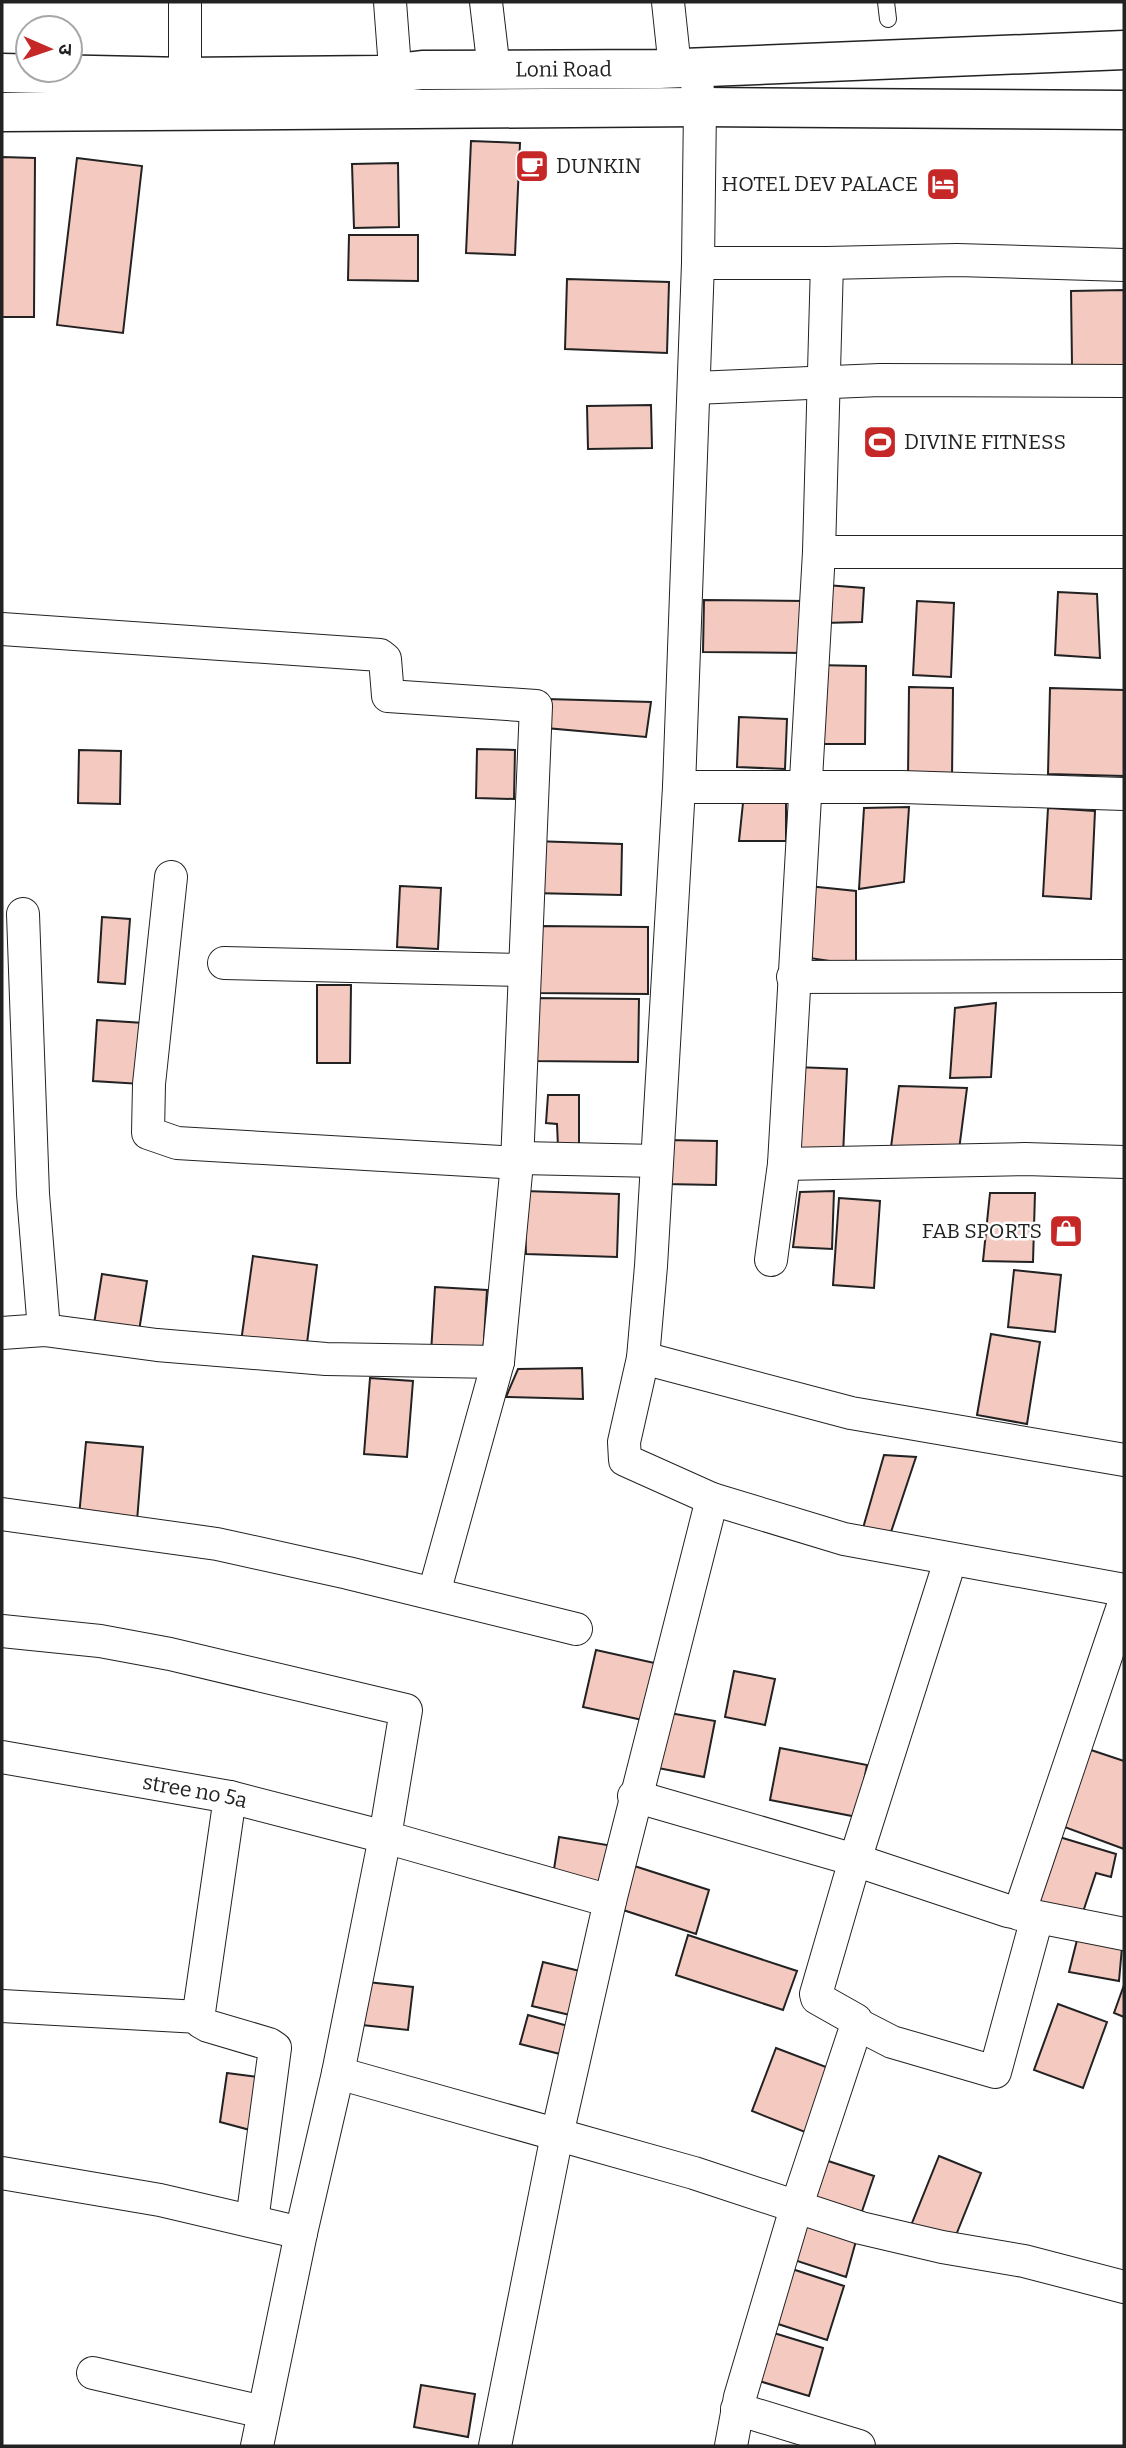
<svg xmlns="http://www.w3.org/2000/svg" width="1126" height="2448" viewBox="0 0 1126 2448" font-family="Bitter,'Noto Sans Devanagari',serif">
  <style>
    .building { fill: #f3c9c0; stroke: #222; stroke-width: 2 }
    .lines { fill: none; stroke-linecap: round; stroke-linejoin: round }
    .lane-casing { stroke: #222; stroke-width: 18 }
    .street-casing { stroke: #222; stroke-width: 34 }
    .highway-casing { stroke: #222; stroke-width: 41 }
    .lane { stroke: #fff; stroke-width: 16 }
    .street { stroke: #fff; stroke-width: 32 }
    .highway { stroke: #fff; stroke-width: 38 }
    .labels { text-anchor: middle; dominant-baseline: central; stroke-width: 5; stroke-linejoin: round; paint-order: stroke }
    .street-label { font-size: 21px; fill: #222; stroke: #fff }
    .poi-label { font-size: 21px; fill: #222; stroke: #fff; text-anchor: start }
  </style>
  <rect width="100%" height="100%" fill="#fff"/>
  <path class="building" d="M 471,141 L 520,143 L 515,255 L 466,253 Z
    M 2,157 L 35,158 L 34,317 L 2,317 Z
    M 77,158 L 142,166 L 123,333 L 57,325 Z
    M 398,163 L 399,227 L 354,228 L 352,164 Z
    M 349,235 L 418,235 L 418,281 L 348,280 Z
    M 567,279 L 669,282 L 667,353 L 565,349 Z
    M 1124,290 L 1124,366 L 1072,365 L 1071,291 Z
    M 651,405 L 652,448 L 588,449 L 587,406 Z
    M 826,585 L 864,588 L 862,622 L 824,623 Z
    M 1058,592 L 1097,594 L 1100,658 L 1055,655 Z
    M 704,600 L 805,601 L 805,653 L 703,652 Z
    M 917,601 L 954,603 L 951,677 L 913,675 Z
    M 814,665 L 866,666 L 865,744 L 813,744 Z
    M 909,687 L 953,688 L 952,778 L 908,777 Z
    M 1050,688 L 1124,690 L 1124,776 L 1048,774 Z
    M 547,699 L 651,702 L 646,737 L 546,728 Z
    M 739,717 L 787,719 L 785,769 L 737,767 Z
    M 477,749 L 515,750 L 514,799 L 476,798 Z
    M 79,750 L 121,751 L 120,804 L 78,803 Z
    M 786,802 L 786,841 L 739,841 L 743,803 Z
    M 909,807 L 904,882 L 859,889 L 864,808 Z
    M 1048,808 L 1095,811 L 1091,899 L 1043,896 Z
    M 533,841 L 622,844 L 621,895 L 531,893 Z
    M 400,886 L 441,888 L 438,949 L 397,947 Z
    M 808,886 L 856,891 L 856,965 L 803,957 Z
    M 102,917 L 130,919 L 125,984 L 98,982 Z
    M 538,926 L 648,927 L 648,994 L 537,993 Z
    M 317,985 L 351,985 L 350,1063 L 317,1063 Z
    M 531,998 L 639,999 L 638,1062 L 530,1061 Z
    M 996,1003 L 991,1077 L 950,1078 L 955,1008 Z
    M 97,1020 L 144,1023 L 141,1084 L 93,1081 Z
    M 795,1067 L 847,1069 L 843,1155 L 791,1153 Z
    M 899,1086 L 967,1088 L 959,1150 L 891,1147 Z
    M 548,1095 L 579,1095 L 579,1144 L 558,1147 L 557,1124 L 546,1123 Z
    M 666,1140 L 717,1141 L 716,1185 L 665,1184 Z
    M 524,1191 L 619,1194 L 617,1257 L 526,1254 Z
    M 834,1191 L 832,1249 L 793,1247 L 800,1192 Z
    M 990,1193 L 1035,1193 L 1033,1262 L 983,1261 Z
    M 839,1198 L 880,1201 L 874,1288 L 833,1285 Z
    M 253,1256 L 317,1265 L 306,1351 L 241,1342 Z
    M 1014,1270 L 1061,1275 L 1055,1332 L 1008,1327 Z
    M 102,1274 L 147,1281 L 139,1331 L 94,1324 Z
    M 435,1287 L 487,1290 L 483,1356 L 431,1353 Z
    M 991,1334 L 1040,1342 L 1027,1424 L 977,1415 Z
    M 582,1368 L 583,1399 L 506,1397 L 518,1369 Z
    M 370,1378 L 413,1381 L 407,1457 L 364,1454 Z
    M 86,1442 L 143,1447 L 137,1521 L 79,1516 Z
    M 884,1455 L 916,1457 L 887,1544 L 859,1542 Z
    M 596,1650 L 659,1664 L 647,1721 L 583,1707 Z
    M 734,1671 L 775,1679 L 765,1725 L 725,1717 Z
    M 664,1712 L 715,1721 L 704,1777 L 653,1767 Z
    M 1082,1747 L 1124,1761 L 1124,1849 L 1059,1825 Z
    M 780,1748 L 867,1765 L 857,1817 L 770,1800 Z
    M 1056,1836 L 1116,1854 L 1111,1877 L 1096,1873 L 1081,1918 L 1031,1911 Z
    M 559,1837 L 613,1846 L 606,1890 L 552,1882 Z
    M 625,1863 L 709,1890 L 696,1934 L 611,1906 Z
    M 688,1935 L 797,1971 L 783,2010 L 676,1975 Z
    M 1078,1936 L 1122,1947 L 1119,1981 L 1069,1972 Z
    M 543,1962 L 584,1972 L 574,2016 L 532,2006 Z
    M 358,1981 L 413,1987 L 408,2030 L 353,2024 Z
    M 1124,1985 L 1124,2017 L 1114,2013 Z
    M 1058,2004 L 1107,2022 L 1083,2088 L 1034,2070 Z
    M 528,2015 L 568,2026 L 560,2054 L 520,2044 Z
    M 776,2048 L 834,2070 L 810,2134 L 752,2111 Z
    M 227,2073 L 266,2078 L 261,2133 L 220,2122 Z
    M 939,2156 L 981,2173 L 952,2245 L 910,2228 Z
    M 819,2158 L 874,2176 L 859,2220 L 805,2202 Z
    M 806,2225 L 856,2241 L 846,2277 L 791,2259 Z
    M 789,2268 L 844,2286 L 827,2340 L 772,2322 Z
    M 764,2330 L 823,2348 L 809,2396 L 749,2378 Z
    M 421,2385 L 475,2394 L 468,2437 L 414,2427 Z"/>
  <g class="lines">
    <g class="lane-casing">
      <path id="lane" d="M 886,2 L 888,19"/>
    </g>
    <g class="street-casing">
      <g id="street">
        <path d="M 185,2 L 185,77"/>
        <path d="M 390,2 L 397,95"/>
        <path d="M 486,2 L 494,70"/>
        <path d="M 668,2 L 675,68"/>
        <path d="M 695,67 L 700,107 L 698,263 L 679,787 L 651,1266 L 643,1358 L 624,1442 L 625,1460 L 712,1499 L 844,1539 L 1124,1590"/>
        <path d="M 698,263 L 827,263 L 819,552 L 784,1164 L 771,1260"/>
        <path d="M 827,263 L 957,260 L 1124,265"/>
        <path d="M 695,388 L 880,380 L 1124,381"/>
        <path d="M 819,552 L 1124,552"/>
        <path d="M 2,629 L 380,655 L 385,659 L 388,696 L 536,706 L 517,1163 L 498,1362 L 434,1593"/>
        <path d="M 679,787 L 902,787 L 1124,794"/>
        <path d="M 171,877 L 149,1084 L 148,1133 L 177,1143 L 517,1163 L 521,1158 L 657,1161"/>
        <path d="M 23,914 L 33,1194 L 44,1330"/>
        <path d="M 224,963 L 525,970"/>
        <path d="M 793,977 L 1124,976"/>
        <path d="M 784,1164 L 1025,1159 L 1124,1162"/>
        <path d="M 2,1333 L 44,1330 L 157,1345 L 326,1359 L 498,1362"/>
        <path d="M 643,1358 L 851,1413 L 1124,1460"/>
        <path d="M 2,1514 L 217,1544 L 348,1573 L 576,1629"/>
        <path d="M 2,1631 L 100,1641 L 170,1654 L 406,1710 L 385,1837 L 338,2073 L 301,2233 L 257,2446"/>
        <path id="s1" d="M 2,1757 L 230,1797 L 385,1837 L 610,1901"/>
        <path d="M 634,1796 L 855,1860 L 1008,1911 L 1124,1934"/>
        <path d="M 230,1797 L 199,2012 L 201,2022 L 208,2026 L 269,2044 L 275,2048 L 252,2221"/>
        <path d="M 1019,1914 L 1124,1603"/>
        <path d="M 2,2006 L 199,2017"/>
        <path d="M 857,2024 L 892,2042 L 995,2072 L 1037,1918"/>
        <path d="M 338,2073 L 694,2173 L 861,2228 L 942,2247 L 1024,2261 L 1124,2287"/>
        <path d="M 2,2173 L 160,2200 L 301,2233"/>
        <path d="M 93,2373 L 263,2412"/>
        <path d="M 737,2409 L 859,2446"/>
        <path d="M 495,2446 L 557,2135 L 610,1901 L 712,1499"/>
        <path d="M 731,2446 L 740,2397 L 796,2208 L 857,2024 L 856,2020 L 817,1998 L 816,1994 L 855,1860 L 950,1561"/>
      </g>
    </g>
    <g class="highway-casing">
      <g id="highway">
        <path id="s2" d="M 2,73 L 185,77 L 379,75 L 422,70 L 659,69 L 1124,50"/>
        <path d="M 2,112 L 700,107 L 1124,110"/>
      </g>
    </g>
    <use href="#lane" class="lane"/>
    <use href="#street" class="street"/>
    <use href="#highway" class="highway"/>
  </g>
  <defs>
    <g id="cafe-square" transform="scale(1.75)"><rect x="-9" y="-9" width="18" height="18" rx="4" fill="#c62828" stroke="#fff"/><path d="M-5.5-4.5H6V0H3Q3 3.5 0 3.5H-2.5Q-5.5 3.5-5.5 0ZM3-3.2v2h1.7v-2ZM-6 4.5H4V6H-6Z" fill="#fff"/></g>
    <g id="hotel-square" transform="scale(1.75)"><rect x="-9" y="-9" width="18" height="18" rx="4" fill="#c62828" stroke="#fff"/><path d="M-6-4.5h1.5V1H6V5H4.5V3h-9V5H-6ZM-4 0a1.8 1.8 0 1 1 3.6 0ZM.5 0V-2.5h3Q6-2.5 6 0Z" fill="#fff"/></g>
    <g id="stadium-square" transform="scale(1.75)"><rect x="-9" y="-9" width="18" height="18" rx="4" fill="#c62828" stroke="#fff"/><path d="M0-5a6.5 5 0 1 0 0 10a6.5 5 0 1 0 0-10ZM-3.5-1.8h7v3.6h-7Z" fill="#fff"/></g>
    <g id="shop-square" transform="scale(1.75)"><rect x="-9" y="-9" width="18" height="18" rx="4" fill="#c62828" stroke="#fff"/><path d="M-5-2.5h2.3a2.7 3.5 0 0 1 5.4 0H5L5.5 6h-11ZM-1.5-2.5h3a1.5 2.3 0 0 0-3 0Z" fill="#fff"/></g>
  </defs>
  <g fill-rule="evenodd">
    <use href="#cafe-square" x="532" y="166"/>
    <use href="#hotel-square" x="943" y="184"/>
    <use href="#stadium-square" x="880" y="442"/>
    <use href="#shop-square" x="1066" y="1231"/>
  </g>
  <g class="labels">
    <g class="street-label">
      <text stroke="none"><textPath href="#s2" startOffset="562">Loni Road</textPath></text>
      <text stroke="none"><textPath href="#s1" startOffset="196">stree no 5a</textPath></text>
    </g>
    <g class="poi-label">
      <text x="556" y="166">DUNKIN</text>
      <text x="918" y="184" text-anchor="end">HOTEL DEV PALACE</text>
      <text x="904" y="442">DIVINE FITNESS</text>
      <text x="1042" y="1231" text-anchor="end">FAB SPORTS</text>
    </g>
  </g>
  <rect width="1126" height="2448" fill="none" stroke="#222222" stroke-width="7"/>
  <g transform="translate(49 49) rotate(92)"><circle r="33" fill="#ffffff" stroke="#a7a7a7" stroke-width="2"/>
  <path d="M0-5L12 26L0 18L-12 26Z" fill="#c62828"/>
  <text y="-10" font-size="19" font-weight="bold" text-anchor="middle" fill="#222222">उ</text>
  </g>
</svg>
